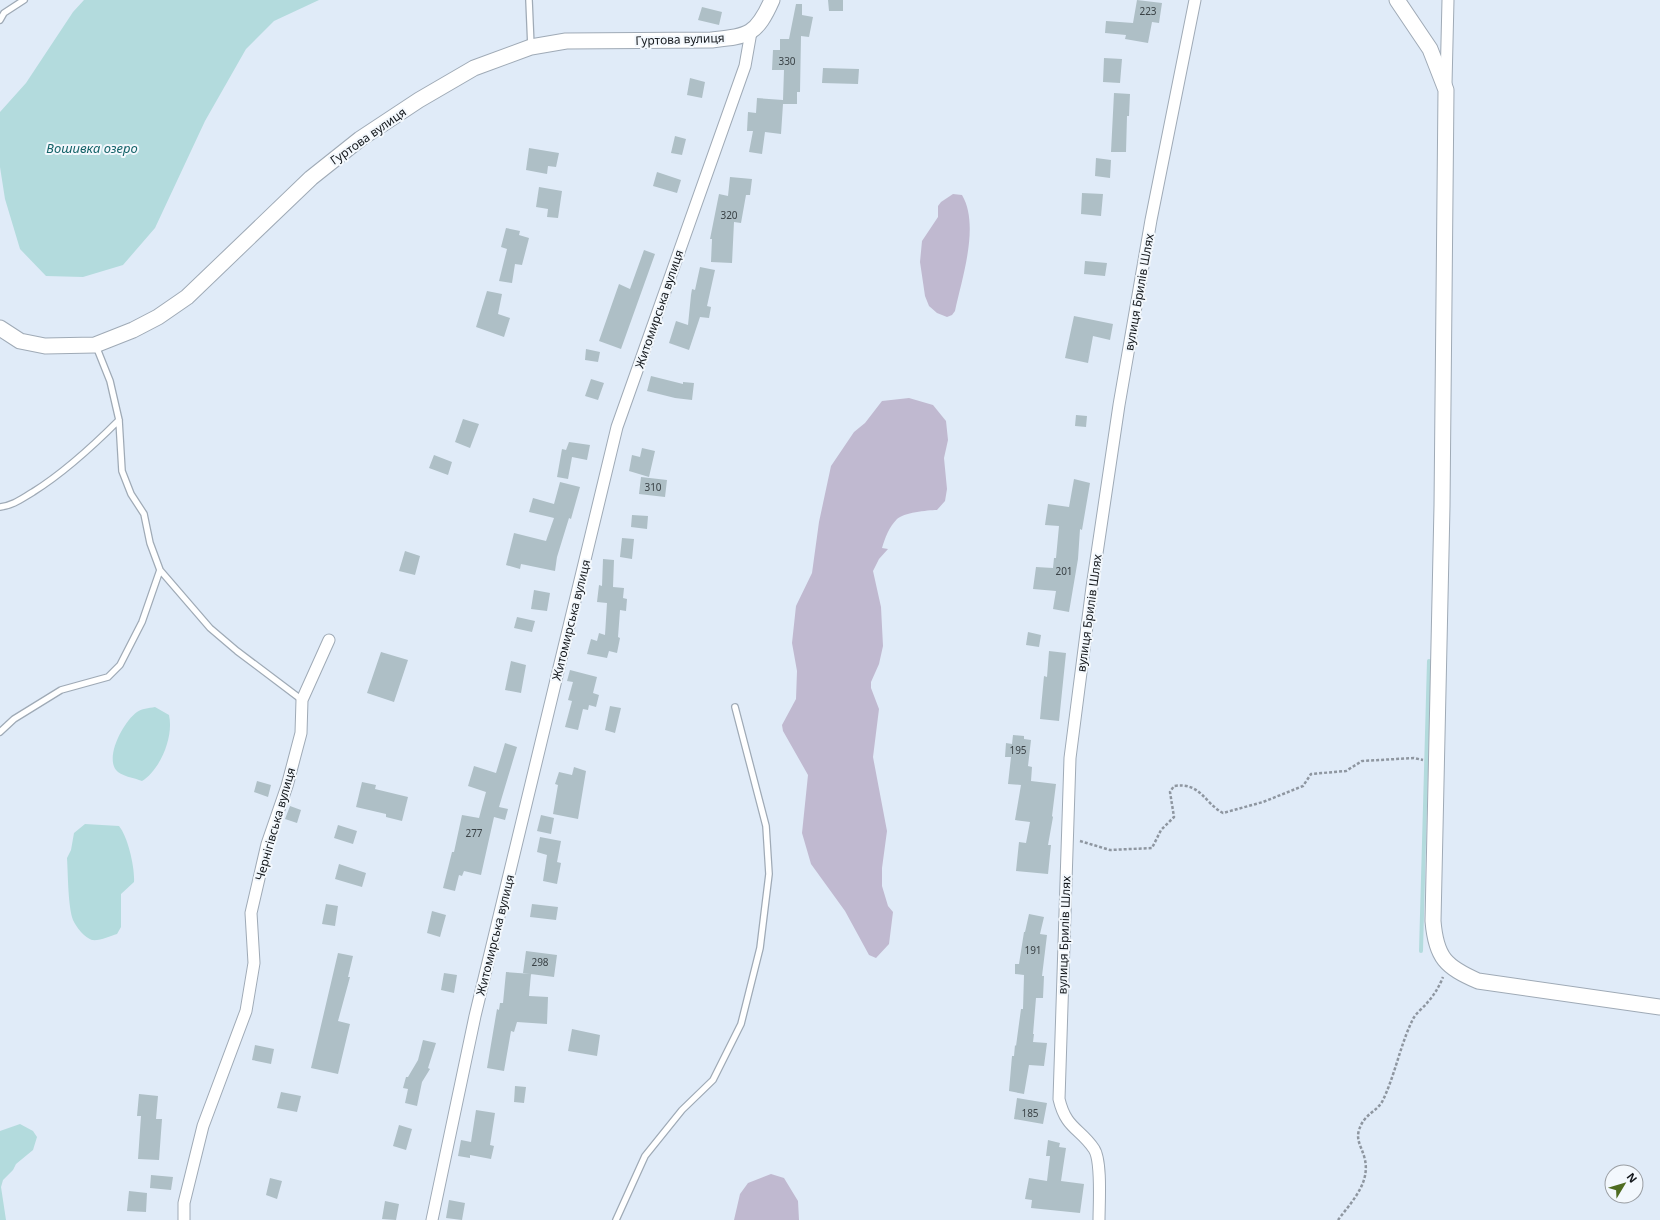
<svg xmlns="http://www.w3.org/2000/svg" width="1660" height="1220" viewBox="0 0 1660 1220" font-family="'Noto Sans',sans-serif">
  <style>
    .green { fill: #c0b9d0 }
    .water { fill: #b3dbdd }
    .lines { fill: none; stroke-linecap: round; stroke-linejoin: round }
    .stream { stroke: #b3dbdd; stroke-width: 4 }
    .building { fill: #aebfc6 }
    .lane-casing { stroke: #9faab6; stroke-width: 8 }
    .street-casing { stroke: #9faab6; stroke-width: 13 }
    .secondary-casing { stroke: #9faab6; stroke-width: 17 }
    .path { stroke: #8e96a0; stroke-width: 2.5; stroke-dasharray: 3 2; stroke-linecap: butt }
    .lane { stroke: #fff; stroke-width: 5.5 }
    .street { stroke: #fff; stroke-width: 11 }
    .secondary { stroke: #fff; stroke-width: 15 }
    .labels { text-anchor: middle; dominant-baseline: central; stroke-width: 4; stroke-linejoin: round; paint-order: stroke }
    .number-label { font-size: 10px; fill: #3a4246 }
    .street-label { font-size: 12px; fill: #14181c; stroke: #f3f8fd }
    .water-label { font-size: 13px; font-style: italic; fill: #146368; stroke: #f3f8fd }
  </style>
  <rect width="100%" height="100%" fill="#e0ebf8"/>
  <path class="green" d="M 953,194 L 962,195 C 980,225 962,278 955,311 L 952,315 L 947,317 L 937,313 L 929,306 L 925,296 L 920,262 L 922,241 L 938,217 L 938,206 L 941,202 Z
    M 909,398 L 933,405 L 946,421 L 948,440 L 944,458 L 947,489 L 945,501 L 937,510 C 927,510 903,513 897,519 C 889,527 885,538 882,548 L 888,549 L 879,559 L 873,571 L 881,607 L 883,646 L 879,664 L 871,682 L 871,688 L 879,709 L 873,757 L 887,831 L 882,868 L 882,886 L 888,906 L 893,912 L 889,944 L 876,958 L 869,955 L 845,911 L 811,864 L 802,833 L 808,775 L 783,731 L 782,725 L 796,699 L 797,671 L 792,643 L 796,606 L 812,573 L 819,522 L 831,466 L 854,432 L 865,423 L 882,401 Z
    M 771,1174 L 784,1178 L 798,1201 L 799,1220 L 734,1220 L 740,1194 L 748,1183 Z"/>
  <path class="water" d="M 84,0 L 319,0 L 274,21 L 246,49 L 205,121 L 155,228 L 123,265 L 83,277 L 46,276 L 20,249 L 5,199 L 0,167 L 0,112 L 26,83 L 73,12 Z
    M 155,707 L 169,715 C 174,737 160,770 142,781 C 135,778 120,776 116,770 C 105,756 124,721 137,712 C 141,709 149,708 155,707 Z
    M 85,824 L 119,826 C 128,837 135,868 134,882 L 121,894 L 121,927 L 117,934 C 110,936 100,941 92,940 C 85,938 76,927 73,920 C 68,907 68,874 67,858 L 71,850 L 74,833 Z
    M 20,1124 L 33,1131 L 37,1137 L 33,1150 L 16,1164 L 13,1170 L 3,1180 L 1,1187 L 6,1220 L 0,1220 L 0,1131 Z"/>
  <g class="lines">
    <path class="stream" d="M 1421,951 L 1429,661"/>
  </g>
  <path class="building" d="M 828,0 L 843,0 L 843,11 L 829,11 Z
    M 1137,0 L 1162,3 L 1159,23 L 1152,22 L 1148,43 L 1125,39 L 1126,35 L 1105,33 L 1106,21 L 1133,23 Z
    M 796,4 L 802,4 L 802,15 L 813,17 L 809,37 L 801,36 L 800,92 L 797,92 L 797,104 L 783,104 L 781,134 L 765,132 L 762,154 L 749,152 L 753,131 L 747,131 L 748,112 L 756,113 L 757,98 L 783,100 L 784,70 L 772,70 L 773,50 L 780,50 L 780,39 L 789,39 Z
    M 702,7 L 722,12 L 719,25 L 698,20 Z
    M 1104,58 L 1122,59 L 1120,83 L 1103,82 Z
    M 823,68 L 859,69 L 858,84 L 822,83 Z
    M 690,78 L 705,82 L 702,98 L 687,95 Z
    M 1114,93 L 1130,94 L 1129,116 L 1127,116 L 1126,152 L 1111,152 Z
    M 675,136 L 686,139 L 682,155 L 671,153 Z
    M 529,148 L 559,153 L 556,167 L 548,166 L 547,174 L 526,170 Z
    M 1096,158 L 1111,160 L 1110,178 L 1095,176 Z
    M 657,172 L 681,180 L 677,193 L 653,186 Z
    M 730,177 L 752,179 L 750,195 L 746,195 L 741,223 L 734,222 L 732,263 L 711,262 L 712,239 L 710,239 L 719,194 L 728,196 Z
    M 539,187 L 562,191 L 558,218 L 547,217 L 548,209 L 536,207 Z
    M 1082,193 L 1103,194 L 1101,216 L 1081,214 Z
    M 506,228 L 520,231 L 519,235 L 529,238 L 522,265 L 515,264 L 512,283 L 499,281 L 507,249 L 501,247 Z
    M 644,250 L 655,254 L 621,349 L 599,341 L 619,284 L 630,289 Z
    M 1085,261 L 1107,263 L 1105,276 L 1084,274 Z
    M 700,267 L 715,270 L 707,306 L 711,307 L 709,318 L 700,317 L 689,350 L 669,343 L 676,321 L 688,325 L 691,295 L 692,289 L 695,290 Z
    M 487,291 L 502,294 L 498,314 L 510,318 L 504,337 L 476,327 Z
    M 1074,316 L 1113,324 L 1110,340 L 1093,336 L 1088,363 L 1065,358 Z
    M 586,349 L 600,352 L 598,362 L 585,360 Z
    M 651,376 L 683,384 L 683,382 L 694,383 L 692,400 L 675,398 L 647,391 Z
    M 591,379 L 604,383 L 598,400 L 585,396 Z
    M 1076,415 L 1087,416 L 1086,427 L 1075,426 Z
    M 463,419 L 479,424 L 470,448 L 455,442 Z
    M 569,442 L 590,445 L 587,460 L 572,457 L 568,479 L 557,477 L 562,449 L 566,450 Z
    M 642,448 L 655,451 L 649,477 L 629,471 L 632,455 L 640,457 Z
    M 434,455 L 452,462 L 448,475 L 429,468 Z
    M 641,477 L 667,480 L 665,497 L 639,494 Z
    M 1074,479 L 1090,483 L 1082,530 L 1080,529 L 1078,559 L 1069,612 L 1053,609 L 1056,591 L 1033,589 L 1036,567 L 1053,568 L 1054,558 L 1056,558 L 1059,526 L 1045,525 L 1048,504 L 1069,507 Z
    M 560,482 L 580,487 L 571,519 L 569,518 L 557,557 L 555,571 L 521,564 L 520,569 L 506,565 L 514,533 L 546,541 L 554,518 L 529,512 L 533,498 L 554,504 Z
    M 632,515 L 648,516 L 647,529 L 631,527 Z
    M 622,538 L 634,539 L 632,559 L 620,557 Z
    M 405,551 L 420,556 L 415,575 L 399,571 Z
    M 603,559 L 614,560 L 613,587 L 624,588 L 623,598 L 627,599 L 626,611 L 620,610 L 618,637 L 620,638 L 617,653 L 609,651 L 607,658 L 587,654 L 591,639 L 597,641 L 599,633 L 605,635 L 607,603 L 597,602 L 599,585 L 602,586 Z
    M 534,590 L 550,593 L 547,611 L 531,609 Z
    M 517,617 L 535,621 L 532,632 L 514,628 Z
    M 1028,632 L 1041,635 L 1039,647 L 1026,645 Z
    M 1049,651 L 1066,653 L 1059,721 L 1040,719 L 1044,676 L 1047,677 Z
    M 381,652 L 408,660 L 394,702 L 367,693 Z
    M 511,661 L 526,665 L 521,693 L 505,690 Z
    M 570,670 L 597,677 L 593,693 L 599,695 L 596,707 L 589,705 L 588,710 L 583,709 L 578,730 L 565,727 L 572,701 L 568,700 L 573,682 L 567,681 Z
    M 610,706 L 621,708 L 615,733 L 605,730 Z
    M 1013,735 L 1024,736 L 1024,739 L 1031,740 L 1028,766 L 1032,767 L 1031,781 L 1056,784 L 1052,816 L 1053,817 L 1048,845 L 1051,845 L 1048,874 L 1016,871 L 1019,842 L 1026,843 L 1030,822 L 1015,820 L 1021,785 L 1008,784 L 1011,757 L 1005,757 L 1006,743 L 1012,744 Z
    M 505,743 L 517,747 L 499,807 L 508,809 L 505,820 L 494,817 L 481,875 L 464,871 L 462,876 L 459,875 L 455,891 L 443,888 L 452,852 L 454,852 L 462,815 L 479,818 L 486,792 L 468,786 L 474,766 L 496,773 Z
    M 574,767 L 586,771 L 578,819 L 553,814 L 558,785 L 555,784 L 559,772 L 572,775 Z
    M 257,781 L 271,785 L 268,797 L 254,792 Z
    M 362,782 L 376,785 L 375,789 L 408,797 L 402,821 L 386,817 L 386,814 L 356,807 Z
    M 290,806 L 301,810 L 297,823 L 285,819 Z
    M 541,815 L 554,818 L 551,834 L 537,831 Z
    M 338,825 L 357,831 L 353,844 L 334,838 Z
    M 540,837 L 561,841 L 557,862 L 561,863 L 557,884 L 543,881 L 547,855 L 537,852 Z
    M 339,864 L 366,873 L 362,887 L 335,879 Z
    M 326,904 L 338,906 L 335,926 L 322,924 Z
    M 532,904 L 558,907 L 556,920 L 530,917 Z
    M 432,911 L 446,915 L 440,937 L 427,933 Z
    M 1029,914 L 1044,917 L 1040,934 L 1047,935 L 1042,976 L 1044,976 L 1043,998 L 1036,998 L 1033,1034 L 1034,1034 L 1033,1042 L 1047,1043 L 1044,1066 L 1029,1065 L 1024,1094 L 1009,1091 L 1012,1056 L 1014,1056 L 1015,1045 L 1016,1046 L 1021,1009 L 1023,1009 L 1024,975 L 1015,974 L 1015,964 L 1019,964 L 1024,932 L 1025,932 Z
    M 526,951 L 557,955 L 554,977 L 523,973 Z
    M 338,953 L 353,956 L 348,977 L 350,977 L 338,1021 L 350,1024 L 338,1074 L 311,1068 Z
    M 506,972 L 531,974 L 529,996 L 548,997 L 547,1024 L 517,1022 L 514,1032 L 511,1031 L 504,1071 L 487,1068 L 497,1009 L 499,1010 L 500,1003 L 503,1003 Z
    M 444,973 L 457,975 L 454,993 L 441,990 Z
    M 572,1029 L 600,1035 L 597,1056 L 568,1051 Z
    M 423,1040 L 436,1043 L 428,1068 L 430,1069 L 422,1082 L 417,1106 L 405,1103 L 408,1089 L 403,1088 L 406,1077 L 408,1077 L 418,1060 Z
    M 255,1045 L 274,1049 L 271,1064 L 252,1060 Z
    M 515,1086 L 526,1087 L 524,1103 L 514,1102 Z
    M 281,1092 L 301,1096 L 297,1112 L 277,1108 Z
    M 139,1094 L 158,1096 L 156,1119 L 162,1119 L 159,1160 L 138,1159 L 141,1116 L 137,1116 Z
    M 1017,1098 L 1047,1103 L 1043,1124 L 1014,1119 Z
    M 476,1110 L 495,1113 L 490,1145 L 494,1146 L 491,1159 L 470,1155 L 470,1158 L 458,1156 L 461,1140 L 471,1142 Z
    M 399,1125 L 412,1129 L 406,1150 L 393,1146 Z
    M 1048,1140 L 1060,1143 L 1059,1147 L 1066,1148 L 1061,1181 L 1084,1184 L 1080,1213 L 1031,1208 L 1032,1200 L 1025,1199 L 1029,1178 L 1047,1181 L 1050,1156 L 1046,1156 Z
    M 151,1175 L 173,1177 L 171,1190 L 150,1188 Z
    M 270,1178 L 282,1181 L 277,1199 L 266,1195 Z
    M 129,1191 L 147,1193 L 146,1212 L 127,1211 Z
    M 449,1200 L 465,1203 L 462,1220 L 446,1218 Z
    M 385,1201 L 399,1204 L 396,1220 L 382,1219 Z"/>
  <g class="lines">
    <g class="lane-casing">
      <path id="lane" d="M 529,0 L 531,47
        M 0,20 L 4,13 L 24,0
        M 96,346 L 110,381 L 119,420 L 122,471 L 131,494 L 144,514 L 150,543 L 160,570 L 210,628 L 237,651 L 302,700
        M 0,507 C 14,505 21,499 33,492 C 65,472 92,447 119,420
        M 0,732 L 14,719 L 61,690 L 108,677 L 120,665 L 142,622 L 160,570
        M 616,1220 L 645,1156 L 682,1110 L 713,1080 L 741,1024 L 760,948 L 769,874 L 766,826 L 735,707"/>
    </g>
    <g class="street-casing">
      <path id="street" d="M 1446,84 L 1448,0
        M 184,1220 L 184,1203 L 203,1126 L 246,1011 L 254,963 L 251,913 L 267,844 L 287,786 L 301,733 L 302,700 L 329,640
        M 432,1220 L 475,1016 L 617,427 L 745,66 L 751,32
        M 1099,1220 C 1099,1204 1102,1161 1094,1149 C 1080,1128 1066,1129 1059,1099 L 1070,758 L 1092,587 L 1119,405 L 1151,220 L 1195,0"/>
    </g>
    <g class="secondary-casing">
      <path id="secondary" d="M 1397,0 L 1430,49 L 1446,90 L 1442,506 L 1433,921 C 1436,958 1446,967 1478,981 L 1660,1007
        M 0,328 L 20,341 L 45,346 L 95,345 L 133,330 L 158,317 L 187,297 L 311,178 L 360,139 L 419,100 L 474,68 L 531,47 L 566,41 L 711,40 C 748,36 756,36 772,0"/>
    </g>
    <path class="path" d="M 1080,841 L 1110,850 L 1152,848 L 1161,830 L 1174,817 L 1170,792 L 1174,786 C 1201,782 1204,803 1223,813 L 1263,802 L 1303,786 L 1311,774 L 1346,771 L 1362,761 L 1414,758 L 1423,760
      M 1338,1220 C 1352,1201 1372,1182 1364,1156 C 1361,1146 1356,1140 1359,1130 C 1364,1114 1376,1112 1382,1102 C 1395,1076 1400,1045 1413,1019 C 1416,1013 1423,1008 1427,1003 C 1434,995 1439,987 1443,977"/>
    <use href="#lane" class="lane"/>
    <use href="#street" class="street"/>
    <use href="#secondary" class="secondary"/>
  </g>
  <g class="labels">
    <g class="number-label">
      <text x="1148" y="11">223</text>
      <text x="787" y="61">330</text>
      <text x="729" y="215">320</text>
      <text x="653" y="487">310</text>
      <text x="1064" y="571">201</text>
      <text x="1018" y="750">195</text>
      <text x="474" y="833">277</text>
      <text x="1033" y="950">191</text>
      <text x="540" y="962">298</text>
      <text x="1030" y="1113">185</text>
    </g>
    <g class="street-label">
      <text transform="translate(680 39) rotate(-2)">Гуртова вулиця</text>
      <text transform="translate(368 136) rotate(-35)">Гуртова вулиця</text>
      <text transform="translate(1139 292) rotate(-80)">вулиця Брилів Шлях</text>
      <text transform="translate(659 309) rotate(-71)">Житомирська вулиця</text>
      <text transform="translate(1089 613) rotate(-82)">вулиця Брилів Шлях</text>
      <text transform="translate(571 620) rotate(-76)">Житомирська вулиця</text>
      <text transform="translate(275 824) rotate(-74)">Чернігівська вулиця</text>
      <text transform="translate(495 935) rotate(-76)">Житомирська вулиця</text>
      <text transform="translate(1064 935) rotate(-88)">вулиця Брилів Шлях</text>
    </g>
    <g class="water-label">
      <text x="92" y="148">Вошивка озеро</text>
    </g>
  </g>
  <g transform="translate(1624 1184) rotate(52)"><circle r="19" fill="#f3f8fd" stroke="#9a9ea3"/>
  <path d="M0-3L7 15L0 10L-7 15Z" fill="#4e6c21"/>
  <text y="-6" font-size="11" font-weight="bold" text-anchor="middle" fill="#14181c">N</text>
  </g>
</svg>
